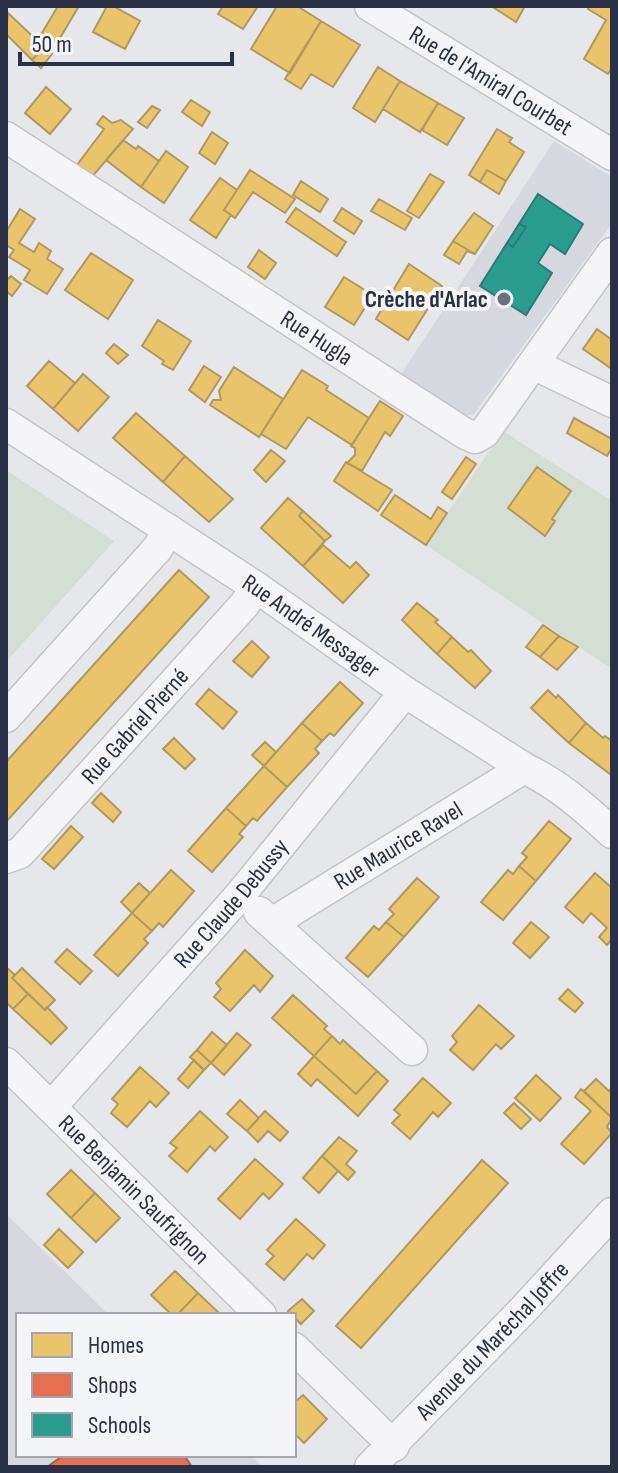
<svg xmlns="http://www.w3.org/2000/svg" width="618" height="1473" viewBox="0 0 618 1473" font-family="'Sofia Sans Condensed',sans-serif">
  <style>
    .built { fill: #d6d8df }
    .green { fill: #d4ded5 }
    .homes { fill: #e9c46a; stroke: #b0985f; stroke-width: 2 }
    .shops { fill: #e76f51; stroke: #ae5c4d; stroke-width: 2 }
    .schools { fill: #2a9d8f; stroke: #2a7c79; stroke-width: 2 }
    .lines { fill: none; stroke-linecap: round; stroke-linejoin: round }
    .minor-casing { stroke: #c3c4c8; stroke-width: 33 }
    .minor { stroke: #f5f5f7; stroke-width: 30 }
    .poi-dot { fill: #6c707f; stroke: #f4f5f9; stroke-width: 3 }
    .labels { text-anchor: middle; dominant-baseline: central; stroke-width: 8; stroke-linejoin: round; paint-order: stroke }
    .street-label { font-size: 24px; fill: #2a3045; stroke: #f4f5f9 }
    .poi-label { font-size: 24px; font-weight: bold; fill: #2a3045; stroke: #f4f5f9; text-anchor: end }
  </style>
  <rect width="100%" height="100%" fill="#e6e7ea"/>
  <path class="built" d="M 554,141 L 612,177 L 612,223 L 474,414 L 465,416 L 401,374 Z
    M 6,1214 L 109,1315 L 18,1315 L 18,1455 L 251,1455 L 263,1467 L 6,1467 Z"/>
  <path class="green" d="M 503,431 L 612,501 L 612,669 L 426,545 Z
    M 6,470 L 114,541 L 6,662 Z"/>
  <path class="homes" d="M 58,6 L 79,6 L 57,43 L 42,33 Z
    M 107,6 L 113,6 L 140,21 L 125,49 L 93,32 Z
    M 223,6 L 258,6 L 243,29 L 218,14 Z
    M 277,6 L 297,6 L 321,21 L 290,73 L 251,49 Z
    M 491,6 L 525,6 L 516,22 Z
    M 590,6 L 612,6 L 612,68 L 608,74 L 584,59 L 606,20 L 588,9 Z
    M 8,13 L 44,47 L 32,60 L 6,34 Z
    M 321,21 L 360,45 L 333,87 L 311,74 L 301,89 L 285,79 Z
    M 44,47 L 52,54 L 41,68 L 32,60 Z
    M 378,67 L 400,81 L 375,122 L 353,108 Z
    M 400,81 L 438,103 L 420,132 L 383,109 Z
    M 46,87 L 71,109 L 50,134 L 25,113 Z
    M 191,100 L 210,112 L 202,126 L 182,112 Z
    M 438,103 L 464,118 L 447,145 L 422,130 Z
    M 152,106 L 160,110 L 147,128 L 138,122 Z
    M 103,116 L 112,123 L 121,120 L 133,129 L 91,178 L 74,169 L 104,129 L 97,124 Z
    M 497,129 L 512,138 L 509,142 L 524,152 L 506,181 L 487,170 L 480,182 L 469,175 Z
    M 212,132 L 228,143 L 215,164 L 199,153 Z
    M 123,140 L 136,149 L 138,146 L 159,161 L 141,187 L 106,160 Z
    M 166,151 L 188,167 L 164,203 L 141,187 Z
    M 250,170 L 295,199 L 285,213 L 253,192 L 235,218 L 224,210 Z
    M 487,170 L 506,181 L 499,194 L 480,182 Z
    M 430,174 L 444,182 L 419,218 L 407,211 Z
    M 220,178 L 237,190 L 224,210 L 231,215 L 216,238 L 190,220 Z
    M 301,181 L 328,199 L 320,212 L 293,195 Z
    M 379,199 L 412,218 L 405,230 L 371,211 Z
    M 296,208 L 346,242 L 337,256 L 286,222 Z
    M 342,208 L 362,221 L 354,234 L 334,221 Z
    M 20,209 L 35,219 L 19,243 L 34,252 L 39,243 L 51,251 L 47,259 L 63,269 L 47,294 L 24,280 L 30,270 L 9,257 L 14,250 L 6,245 L 6,232 Z
    M 474,213 L 493,226 L 475,254 L 453,241 Z
    M 453,241 L 475,254 L 467,251 L 459,264 L 444,255 Z
    M 259,250 L 276,263 L 265,279 L 248,267 Z
    M 91,253 L 133,280 L 108,319 L 65,290 Z
    M 409,264 L 442,286 L 408,340 L 376,319 Z
    M 11,276 L 21,284 L 12,296 L 6,291 L 6,281 Z
    M 344,277 L 373,295 L 354,325 L 325,307 Z
    M 158,320 L 191,341 L 173,370 L 162,364 L 164,361 L 142,346 Z
    M 597,329 L 612,340 L 612,369 L 583,349 Z
    M 114,344 L 128,355 L 118,364 L 106,353 Z
    M 49,361 L 75,383 L 53,409 L 27,386 Z
    M 204,366 L 221,377 L 205,402 L 189,390 Z
    M 234,367 L 283,399 L 259,437 L 210,405 L 213,400 L 221,400 L 219,391 Z
    M 302,370 L 328,386 L 326,390 L 369,418 L 352,445 L 308,417 L 286,449 L 261,434 Z
    M 83,374 L 109,397 L 78,431 L 53,409 Z
    M 380,401 L 403,416 L 390,436 L 385,432 L 362,471 L 347,463 L 355,455 L 355,448 L 351,446 Z
    M 136,413 L 185,456 L 163,482 L 113,438 Z
    M 574,418 L 612,439 L 612,447 L 607,456 L 567,433 Z
    M 271,450 L 285,461 L 266,482 L 254,470 Z
    M 185,456 L 233,499 L 209,522 L 163,482 Z
    M 466,457 L 476,464 L 452,499 L 442,492 Z
    M 346,462 L 392,490 L 378,511 L 334,481 Z
    M 537,467 L 571,491 L 552,519 L 555,521 L 545,536 L 508,508 Z
    M 395,495 L 431,519 L 438,507 L 447,513 L 426,545 L 381,515 Z
    M 288,498 L 303,511 L 299,516 L 325,541 L 303,566 L 261,528 Z
    M 303,511 L 331,536 L 325,541 L 299,516 Z
    M 323,545 L 350,568 L 356,562 L 369,575 L 343,603 L 303,566 Z
    M 179,570 L 209,597 L 6,822 L 6,762 Z
    M 417,603 L 438,620 L 435,622 L 452,637 L 437,654 L 402,620 Z
    M 543,625 L 559,636 L 540,657 L 526,647 Z
    M 559,636 L 578,647 L 557,670 L 540,657 Z
    M 452,637 L 468,652 L 471,650 L 491,671 L 475,688 L 437,654 Z
    M 252,641 L 269,657 L 252,677 L 233,661 Z
    M 340,682 L 363,703 L 334,736 L 330,733 L 322,741 L 302,723 Z
    M 209,689 L 237,712 L 223,729 L 196,704 Z
    M 548,690 L 556,698 L 558,695 L 586,723 L 569,743 L 531,708 Z
    M 302,723 L 322,741 L 315,749 L 319,753 L 287,787 L 264,766 Z
    M 586,723 L 603,738 L 605,736 L 612,741 L 612,771 L 610,774 L 569,743 Z
    M 174,738 L 195,759 L 185,769 L 163,749 Z
    M 265,742 L 276,752 L 264,766 L 252,755 Z
    M 264,766 L 287,787 L 257,821 L 253,818 L 246,826 L 226,808 Z
    M 101,793 L 121,812 L 113,822 L 92,803 Z
    M 226,808 L 246,826 L 239,834 L 243,837 L 212,872 L 188,851 Z
    M 549,821 L 571,839 L 536,881 L 519,866 L 527,857 L 522,853 Z
    M 71,826 L 83,837 L 54,869 L 42,859 Z
    M 519,866 L 536,881 L 503,920 L 481,902 L 508,870 L 513,874 Z
    M 171,870 L 194,891 L 163,927 L 159,923 L 152,931 L 132,913 Z
    M 595,873 L 612,888 L 612,939 L 607,945 L 599,937 L 607,928 L 591,913 L 583,923 L 565,907 Z
    M 417,878 L 439,897 L 404,937 L 386,922 L 394,914 L 389,909 Z
    M 139,883 L 150,893 L 132,913 L 121,902 Z
    M 132,913 L 152,931 L 144,939 L 148,943 L 118,976 L 94,955 Z
    M 386,922 L 404,937 L 368,977 L 346,958 L 374,926 L 379,930 Z
    M 531,922 L 549,937 L 530,958 L 513,943 Z
    M 67,949 L 92,971 L 80,984 L 55,962 Z
    M 245,950 L 273,976 L 260,992 L 254,985 L 230,1011 L 214,997 L 221,989 L 216,983 Z
    M 6,967 L 15,975 L 12,978 L 28,994 L 13,1009 L 6,1002 Z
    M 22,968 L 55,1000 L 45,1010 L 12,978 Z
    M 568,989 L 583,1003 L 575,1012 L 559,999 Z
    M 28,994 L 45,1010 L 47,1007 L 67,1028 L 51,1044 L 13,1009 Z
    M 293,995 L 327,1026 L 324,1029 L 332,1036 L 314,1056 L 272,1018 Z
    M 479,1005 L 514,1036 L 501,1049 L 496,1044 L 473,1070 L 450,1050 L 457,1042 L 452,1036 Z
    M 212,1032 L 227,1045 L 211,1063 L 197,1050 Z
    M 237,1033 L 251,1045 L 224,1075 L 211,1063 Z
    M 332,1036 L 340,1044 L 343,1040 L 377,1071 L 356,1094 L 314,1056 Z
    M 197,1050 L 211,1063 L 204,1070 L 190,1057 Z
    M 314,1056 L 356,1094 L 377,1071 L 388,1081 L 358,1116 L 317,1079 L 311,1086 L 298,1074 Z
    M 194,1060 L 204,1070 L 188,1088 L 178,1079 Z
    M 140,1067 L 169,1093 L 156,1107 L 150,1101 L 127,1127 L 111,1113 L 118,1104 L 112,1099 Z
    M 536,1075 L 561,1098 L 540,1121 L 515,1098 Z
    M 423,1078 L 451,1103 L 438,1117 L 433,1112 L 410,1139 L 392,1123 L 400,1115 L 394,1110 Z
    M 596,1079 L 609,1091 L 612,1087 L 612,1118 L 584,1091 Z
    M 581,1089 L 612,1118 L 607,1127 L 612,1133 L 584,1164 L 561,1144 L 591,1111 L 575,1097 Z
    M 240,1100 L 259,1118 L 247,1131 L 227,1114 Z
    M 514,1103 L 531,1119 L 521,1129 L 504,1113 Z
    M 200,1111 L 228,1137 L 215,1151 L 210,1146 L 187,1172 L 169,1156 L 177,1148 L 170,1143 Z
    M 265,1111 L 288,1132 L 280,1141 L 268,1131 L 258,1142 L 247,1131 Z
    M 339,1137 L 357,1151 L 346,1164 L 355,1172 L 348,1180 L 322,1156 Z
    M 322,1156 L 338,1171 L 319,1193 L 303,1178 Z
    M 255,1159 L 283,1184 L 269,1199 L 263,1193 L 240,1219 L 218,1199 Z
    M 482,1160 L 508,1183 L 361,1348 L 336,1326 Z
    M 71,1170 L 95,1193 L 71,1218 L 47,1194 Z
    M 95,1193 L 120,1218 L 96,1242 L 71,1218 Z
    M 296,1219 L 325,1245 L 313,1259 L 307,1254 L 284,1280 L 266,1264 L 274,1256 L 267,1250 Z
    M 59,1229 L 83,1252 L 68,1268 L 44,1245 Z
    M 175,1271 L 198,1293 L 177,1315 L 172,1315 L 151,1295 Z
    M 198,1293 L 221,1315 L 177,1315 Z
    M 302,1299 L 314,1311 L 301,1324 L 288,1311 Z
    M 303,1395 L 327,1419 L 304,1443 L 294,1433 L 294,1403 Z"/>
  <path class="shops" d="M 64,1455 L 184,1455 L 192,1467 L 47,1467 Z"/>
  <path class="schools" d="M 538,194 L 583,224 L 565,254 L 550,244 L 538,263 L 552,273 L 526,315 L 480,286 L 507,243 L 513,247 L 526,227 L 519,224 Z
    M 519,224 L 526,227 L 513,247 L 507,243 Z"/>
  <g class="lines">
    <g class="minor-casing">
      <g id="minor">
        <path id="s1" d="M 370,6 L 612,155"/>
        <path id="s2" d="M 6,137 L 464,433 L 475,438 L 484,433 L 533,364 L 612,402"/>
        <path d="M 533,364 L 612,253"/>
        <path id="s3" d="M 6,424 L 256,587 L 405,692 L 524,768 C 558,784 585,808 612,833"/>
        <path d="M 6,717 L 157,549 L 169,530"/>
        <path id="s4" d="M 6,858 L 20,853 L 244,605 L 256,587"/>
        <path d="M 259,912 L 412,1050"/>
        <path id="s5" d="M 272,923 L 524,768"/>
        <path id="s6" d="M 6,1063 L 261,1315"/>
        <path id="s7" d="M 51,1107 L 240,895 L 405,692"/>
        <path d="M 294,1348 L 394,1446"/>
        <path id="s8" d="M 370,1467 L 525,1308 L 612,1213"/>
      </g>
    </g>
    <use href="#minor" class="minor"/>
  </g>
  <circle class="poi-dot" cx="504" cy="299" r="8"/>
  <g class="labels">
    <g class="street-label">
      <text stroke="none"><textPath href="#s1" startOffset="142">Rue de l'Amiral Courbet</textPath></text>
      <text stroke="none"><textPath href="#s2" startOffset="370">Rue Hugla</textPath></text>
      <text stroke="none"><textPath href="#s3" startOffset="366">Rue André Messager</textPath></text>
      <text stroke="none"><textPath href="#s4" startOffset="186">Rue Gabriel Pierné</textPath></text>
      <text stroke="none"><textPath href="#s5" startOffset="148">Rue Maurice Ravel</textPath></text>
      <text stroke="none"><textPath href="#s7" startOffset="272">Rue Claude Debussy</textPath></text>
      <text stroke="none"><textPath href="#s6" startOffset="180">Rue Benjamin Saufrignon</textPath></text>
      <text stroke="none"><textPath href="#s8" startOffset="176">Avenue du Maréchal Joffre</textPath></text>
    </g>
    <g class="poi-label">
      <text x="488" y="299">Crèche d'Arlac</text>
    </g>
  </g>
  <rect width="618" height="1473" fill="none" stroke="#2a3045" stroke-width="16"/>
  <rect x="16" y="1313" width="280" height="144" fill="#f4f5f9" stroke="#a3a6b1" stroke-width="2"/>
  <rect x="32" y="1333" width="40" height="24" fill="#e9c46a" stroke="#a3a6b1" stroke-width="2"/>
  <text x="88" y="1353" font-size="24" fill="#2a3045">Homes</text>
  <rect x="32" y="1373" width="40" height="24" fill="#e76f51" stroke="#a3a6b1" stroke-width="2"/>
  <text x="88" y="1393" font-size="24" fill="#2a3045">Shops</text>
  <rect x="32" y="1413" width="40" height="24" fill="#2a9d8f" stroke="#a3a6b1" stroke-width="2"/>
  <text x="88" y="1433" font-size="24" fill="#2a3045">Schools</text>
  <path d="M20 52v12h212v-12" fill="none" stroke="#2a3045" stroke-width="4"/>
  <text x="32" y="52" font-size="24" fill="#2a3045" stroke="#f4f5f9" stroke-width="6" paint-order="stroke">50 m</text>
</svg>
